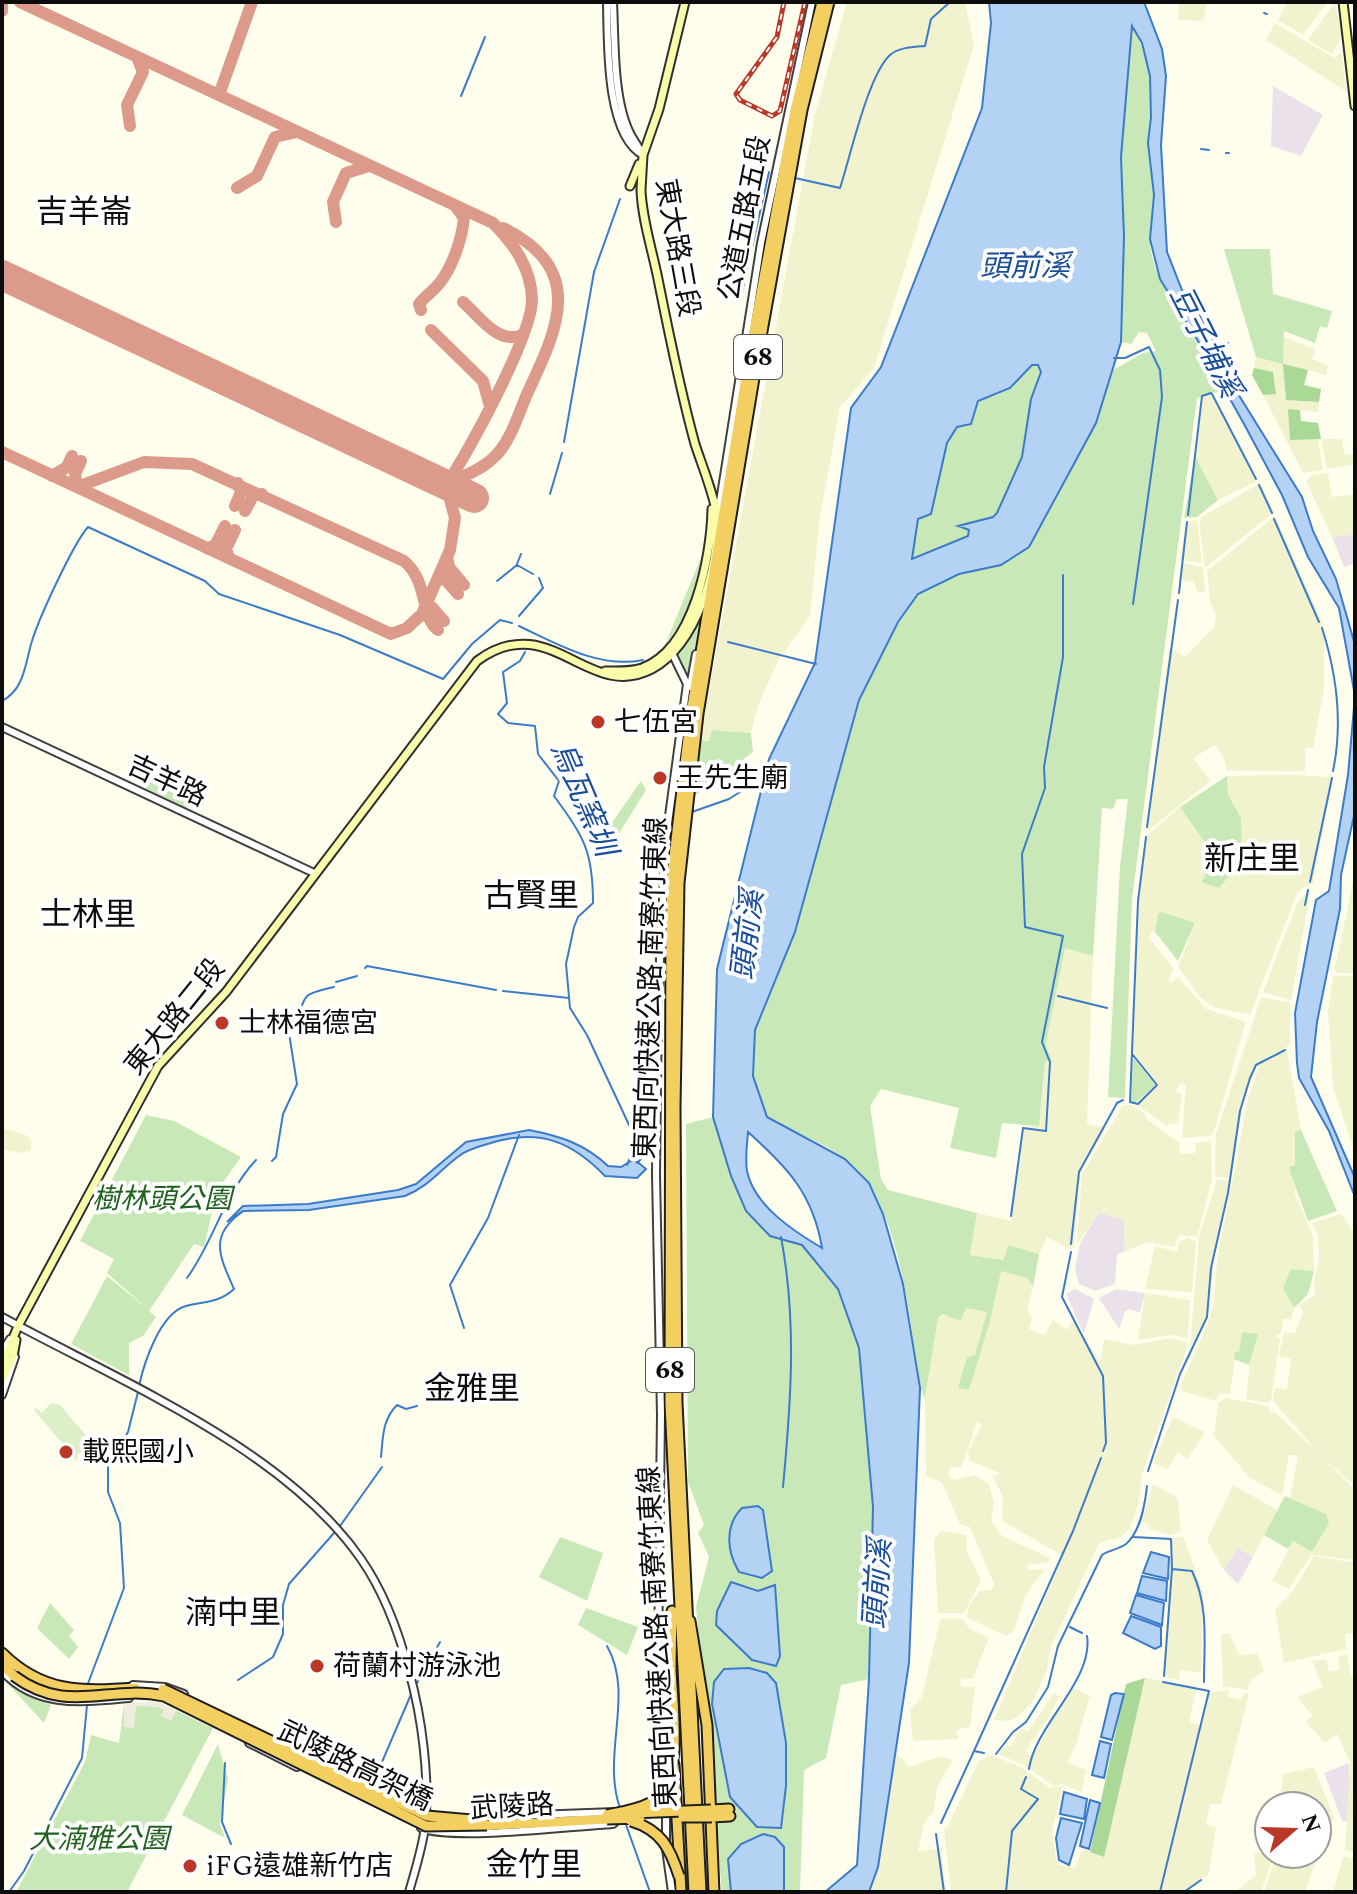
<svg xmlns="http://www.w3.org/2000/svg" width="1357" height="1894" viewBox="0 0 1357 1894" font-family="Spectral,'Noto Sans TC',serif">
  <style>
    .industrial { fill: #ebe1eb }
    .farmland { fill: #f1f3ce }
    .green { fill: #c9e8b8 }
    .forest { fill: #aad897 }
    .pitch { fill: #dcefc9 }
    .plaza { fill: #eeecdc }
    .water { fill: #b3d2f4; stroke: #3c7bc9; stroke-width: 2; fill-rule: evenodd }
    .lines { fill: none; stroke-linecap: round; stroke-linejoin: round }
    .stream { stroke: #3c7bc9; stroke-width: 2 }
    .taxiway { stroke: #dc9b8a; stroke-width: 12 }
    .runway { stroke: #dc9b8a; stroke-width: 30 }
    .tertiary-casing { stroke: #404040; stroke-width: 10 }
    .secondary-casing { stroke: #2f2f2f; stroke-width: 11 }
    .trunk-casing { stroke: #1e1e1e; stroke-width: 13 }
    .tertiary { stroke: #fff; stroke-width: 6 }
    .secondary { stroke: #f9fda9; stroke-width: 7 }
    .trunk { stroke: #f2cf60; stroke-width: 9 }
    .rail-casing { stroke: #b93828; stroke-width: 5 }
    .rail { stroke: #fff; stroke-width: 2; stroke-dasharray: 6; stroke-linecap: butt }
    .trunk-bridge-casing { stroke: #1e1e1e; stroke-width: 13; stroke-linecap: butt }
    .trunk-bridge { stroke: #f2cf60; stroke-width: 9 }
    .poi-dot { fill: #b93828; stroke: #fff; stroke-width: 3 }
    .labels { text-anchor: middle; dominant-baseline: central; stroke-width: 8; stroke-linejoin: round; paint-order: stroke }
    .shield { fill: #fff; stroke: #565656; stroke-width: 2 }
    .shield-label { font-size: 26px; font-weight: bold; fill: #0d0d0d }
    .street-label { font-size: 28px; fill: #0d0d0d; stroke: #fff }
    .poi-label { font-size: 28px; fill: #0d0d0d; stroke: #fff; text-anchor: start }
    .park-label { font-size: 28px; font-style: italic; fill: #22621f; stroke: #fff }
    .water-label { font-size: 30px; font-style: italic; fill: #194e9b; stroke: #fff }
    .quarter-label { font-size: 32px; fill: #0d0d0d; stroke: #fff }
  </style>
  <rect width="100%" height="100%" fill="#fffeed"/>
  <path class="industrial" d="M 1273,86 L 1323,115 L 1301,156 L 1271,146 Z
    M 1355,534 L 1355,563 L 1344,567 L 1332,537 Z
    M 1099,1212 L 1124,1220 L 1125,1251 L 1117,1255 L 1115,1284 L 1095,1291 L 1079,1284 L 1075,1270 L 1080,1243 Z
    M 1075,1289 L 1094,1299 L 1084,1334 L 1066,1294 Z
    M 1116,1289 L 1145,1293 L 1140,1313 L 1130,1309 L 1125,1311 L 1119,1329 L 1099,1298 Z
    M 1238,1548 L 1253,1557 L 1238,1584 L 1223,1569 Z
    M 1349,1763 L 1349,1822 L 1342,1821 L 1324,1773 Z"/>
  <path class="farmland" d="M 847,2 L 965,2 L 974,45 L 874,368 L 840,407 L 819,523 L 810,616 L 779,659 L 758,706 L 751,733 L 712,730 L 709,741 L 700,740 L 815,114 Z
    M 1179,2 L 1207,2 L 1203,21 L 1178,20 Z
    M 1287,2 L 1328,2 L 1303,35 L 1278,20 Z
    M 1335,2 L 1342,35 L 1332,54 L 1308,40 Z
    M 1275,23 L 1334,58 L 1341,52 L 1347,92 L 1266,40 Z
    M 1283,337 L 1316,349 L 1312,359 L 1328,365 L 1326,375 L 1284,364 L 1286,400 L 1319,402 L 1318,412 L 1289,409 L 1290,439 L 1318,439 L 1323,470 L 1303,473 L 1263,395 L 1276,393 L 1273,372 L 1254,368 L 1256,357 L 1283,364 Z
    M 1206,393 L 1211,393 L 1257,481 L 1218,500 L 1195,456 L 1202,398 Z
    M 1321,439 L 1342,439 L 1344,454 L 1355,454 L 1355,464 L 1327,469 Z
    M 1328,473 L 1332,497 L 1355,494 L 1355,534 L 1332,537 L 1306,481 L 1312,475 Z
    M 1260,483 L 1274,512 L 1205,568 L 1199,522 L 1202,517 Z
    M 1275,516 L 1324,626 L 1324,690 L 1313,748 L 1305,748 L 1305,771 L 1227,771 L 1224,758 L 1215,745 L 1193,758 L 1210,781 L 1146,832 L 1169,647 L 1185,657 L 1214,627 L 1216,616 L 1210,602 L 1207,571 Z
    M 1197,520 L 1202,563 L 1180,560 L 1186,522 Z
    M 1181,563 L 1203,567 L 1205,592 L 1197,592 L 1194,582 L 1179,579 Z
    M 1295,775 L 1333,777 L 1313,884 L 1302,888 L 1296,896 L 1250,1015 L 1213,1007 L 1199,996 L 1178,967 L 1195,924 L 1158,914 L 1155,932 L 1152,931 L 1149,938 L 1174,969 L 1168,979 L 1172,983 L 1178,977 L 1206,1009 L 1246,1022 L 1214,1131 L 1210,1136 L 1182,1138 L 1186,1085 L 1180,1083 L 1176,1092 L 1182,1094 L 1178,1124 L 1169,1123 L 1168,1127 L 1135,1103 L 1155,1085 L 1133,1057 L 1139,896 L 1147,836 L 1180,807 L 1205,843 L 1216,850 L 1210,859 L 1241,834 L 1241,819 L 1228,795 L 1227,776 Z
    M 1355,872 L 1355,973 L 1336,973 L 1335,969 Z
    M 1311,889 L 1291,1000 L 1263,992 L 1298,901 Z
    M 1065,947 L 1093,956 L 1087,1124 L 1106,1128 L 1081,1170 L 1074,1247 L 1067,1248 L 1047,1237 L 1039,1254 L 1009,1245 L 1003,1260 L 970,1255 L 977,1213 L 1011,1221 L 1024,1127 L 1039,1126 L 1045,1061 L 1052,1060 L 1046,1044 Z
    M 1355,976 L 1355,1154 L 1333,1088 L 1328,1011 L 1333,976 Z
    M 1261,997 L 1290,1003 L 1290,1045 L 1257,1064 L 1243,1101 L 1232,1178 L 1215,1177 L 1216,1134 Z
    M 1287,1051 L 1301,1130 L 1295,1133 L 1295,1194 L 1313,1236 L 1314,1271 L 1291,1269 L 1288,1294 L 1294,1308 L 1291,1319 L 1283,1319 L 1281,1334 L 1275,1335 L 1280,1339 L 1271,1401 L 1267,1403 L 1246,1399 L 1251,1353 L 1255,1354 L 1236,1352 L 1230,1394 L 1220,1393 L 1216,1401 L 1182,1391 L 1181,1384 L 1208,1324 L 1214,1302 L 1217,1260 L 1249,1095 L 1261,1062 Z
    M 1123,1105 L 1131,1105 L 1143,1112 L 1148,1120 L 1180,1143 L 1179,1154 L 1195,1153 L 1196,1143 L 1211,1141 L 1212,1179 L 1197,1237 L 1179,1235 L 1174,1247 L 1148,1242 L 1125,1251 L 1124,1220 L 1099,1212 L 1077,1244 L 1082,1174 Z
    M 2,1128 L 26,1135 L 31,1140 L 31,1150 L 23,1153 L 2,1150 Z
    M 1217,1179 L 1231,1181 L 1214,1257 L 1208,1317 L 1190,1348 L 1199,1236 Z
    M 1341,1214 L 1355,1233 L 1355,1486 L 1323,1458 L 1355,1490 L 1355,1560 L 1311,1555 L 1289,1589 L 1272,1581 L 1293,1541 L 1312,1552 L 1326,1515 L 1290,1499 L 1298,1455 L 1289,1455 L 1282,1495 L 1250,1478 L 1214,1436 L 1218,1403 L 1226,1398 L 1269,1406 L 1269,1412 L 1275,1412 L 1320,1455 L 1273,1401 L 1275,1388 L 1287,1389 L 1291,1358 L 1279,1356 L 1284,1332 L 1295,1333 L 1303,1312 L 1300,1305 L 1315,1295 L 1314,1282 L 1319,1259 L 1318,1237 L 1312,1223 Z
    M 1188,1238 L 1196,1242 L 1192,1292 L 1145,1289 L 1155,1246 L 1177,1252 L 1179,1242 Z
    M 1001,1270 L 1027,1278 L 1033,1287 L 1027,1311 L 1032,1317 L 1029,1329 L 1045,1335 L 1053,1320 L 1067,1330 L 1074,1320 L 1100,1362 L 1104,1339 L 1134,1345 L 1171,1338 L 1186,1342 L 1187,1348 L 1142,1474 L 1139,1503 L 1129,1530 L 1120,1537 L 1099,1543 L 1050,1649 L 1047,1670 L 1033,1701 L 1016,1718 L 1007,1721 L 994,1720 L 1063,1556 L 1002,1521 L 1003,1497 L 993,1477 L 1000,1473 L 970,1461 L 968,1452 L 982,1424 L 977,1422 L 962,1467 L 949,1468 L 948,1475 L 955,1480 L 975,1475 L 989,1484 L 994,1503 L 991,1520 L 1002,1536 L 1050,1558 L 1048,1562 L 1027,1565 L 1027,1570 L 1045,1569 L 1026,1594 L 1014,1631 L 1007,1636 L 967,1618 L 968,1608 L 979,1591 L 991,1590 L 994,1584 L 970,1527 L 960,1524 L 942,1483 L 926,1476 L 925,1399 L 938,1318 L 966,1308 L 987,1312 L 969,1390 Z
    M 1145,1293 L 1190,1300 L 1188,1338 L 1170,1335 L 1138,1340 Z
    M 1173,1417 L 1205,1432 L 1188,1459 L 1178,1452 L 1168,1469 L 1153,1463 Z
    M 1153,1484 L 1178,1498 L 1181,1532 L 1170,1535 L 1149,1529 L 1148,1524 L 1142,1523 Z
    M 1233,1485 L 1277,1510 L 1253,1557 L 1238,1548 L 1223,1569 L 1207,1540 Z
    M 941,1531 L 966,1535 L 967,1552 L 981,1580 L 964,1613 L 938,1613 L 934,1539 Z
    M 1183,1536 L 1203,1592 L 1201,1673 L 1180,1670 L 1179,1680 L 1163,1677 L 1172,1539 Z
    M 1314,1556 L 1355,1563 L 1355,1633 L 1345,1634 L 1346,1649 L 1284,1663 L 1275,1609 L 1293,1591 Z
    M 944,1618 L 962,1619 L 970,1629 L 989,1638 L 973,1678 L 961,1680 L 960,1686 L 975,1687 L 970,1727 L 956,1730 L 958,1739 L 913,1741 L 910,1710 L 922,1697 L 940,1620 Z
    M 1229,1633 L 1240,1656 L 1258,1653 L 1264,1671 L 1252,1679 L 1247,1690 L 1223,1686 L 1221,1635 Z
    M 1347,1654 L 1351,1677 L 1355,1676 L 1355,1853 L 1345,1850 L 1350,1762 L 1337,1734 L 1325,1743 L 1306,1722 L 1312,1715 L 1297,1697 L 1323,1687 L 1312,1661 L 1326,1659 L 1329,1672 L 1340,1670 L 1338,1657 Z
    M 1145,1678 L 1197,1687 L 1189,1722 L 1200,1725 L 1207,1693 L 1229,1690 L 1228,1697 L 1240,1700 L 1245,1693 L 1249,1694 L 1221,1804 L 1210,1804 L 1206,1825 L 1216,1827 L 1209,1874 L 1183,1892 L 951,1892 L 944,1829 L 948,1826 L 978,1762 L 991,1755 L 1021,1767 L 1050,1788 L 1063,1786 L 1052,1831 L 1057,1864 L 1075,1868 L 1082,1849 L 1103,1857 Z
    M 1074,1688 L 1090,1696 L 1076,1745 L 1067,1762 L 1086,1770 L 1082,1792 L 1061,1784 L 1054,1786 L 1024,1765 L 998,1754 L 1006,1745 L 1010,1747 L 1022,1728 L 1028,1731 L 1054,1693 L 1059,1696 L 1049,1717 L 1027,1748 L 1027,1753 L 1033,1756 L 1064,1699 Z
    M 894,1750 L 909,1767 L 941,1756 L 953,1760 L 937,1787 L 934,1811 L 924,1824 L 918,1852 L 941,1848 L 946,1892 L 869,1892 L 878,1866 Z
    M 1314,1767 L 1334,1818 L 1332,1823 L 1317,1825 L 1317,1806 L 1284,1806 L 1287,1793 L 1281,1792 L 1283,1774 Z
    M 1317,1841 L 1321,1845 L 1305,1892 L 1264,1892 L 1274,1863 L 1289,1869 L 1295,1854 L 1317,1854 Z
    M 1261,1852 L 1272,1861 L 1261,1892 L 1235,1892 L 1256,1875 L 1254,1854 Z
    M 1343,1856 L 1355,1859 L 1355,1892 L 1333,1892 Z"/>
  <path class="green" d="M 1132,24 C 1147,54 1154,86 1151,119 C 1150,127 1148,136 1148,144 C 1148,162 1155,180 1154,199 C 1152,219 1147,239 1153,260 C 1167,308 1205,344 1220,391 L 1197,398 L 1132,899 L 1125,1098 L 1108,1097 L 1120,867 L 1128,799 L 1117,799 L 1113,809 L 1102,808 L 1093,956 L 1065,948 L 1046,1044 L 1052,1061 L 1045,1061 L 1039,1126 L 1002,1123 L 996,1158 L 950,1148 L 959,1108 L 881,1089 L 870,1106 L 881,1179 L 888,1190 L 977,1213 L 970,1255 L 1003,1260 L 1009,1245 L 1039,1254 L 1033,1287 L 1027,1278 L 1001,1271 L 990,1321 L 969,1390 L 958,1388 L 967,1357 L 975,1355 L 987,1312 L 966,1308 L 960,1321 L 943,1314 L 938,1318 L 925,1399 L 920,1388 C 910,1324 901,1198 844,1158 C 821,1142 792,1131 767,1118 L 753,1076 L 755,1030 L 795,932 L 859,700 L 898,622 L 918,594 L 959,574 L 1001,565 L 1096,423 L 1113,370 L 1143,353 L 1156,351 L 1147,333 L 1139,332 L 1131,344 L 1121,342 L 1124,237 L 1121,157 Z
    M 1224,249 L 1270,249 L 1273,294 L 1332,311 L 1327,328 L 1320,326 L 1315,343 L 1284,331 L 1283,364 L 1256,357 Z
    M 1032,365 L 1038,365 L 1041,372 L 1031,399 L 1022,457 L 997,513 L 994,517 L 960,525 L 970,530 L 968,536 L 911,560 L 918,519 L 931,514 L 947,443 L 957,427 L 971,424 L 978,401 L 1010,388 Z
    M 1195,456 L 1218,500 L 1197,517 L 1184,518 Z
    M 702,555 L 690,609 L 665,645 Z
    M 701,613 L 689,682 L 675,652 Z
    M 712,730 L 751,733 L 753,752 L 693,797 L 700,740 L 709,741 Z
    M 158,767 L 197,791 L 187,808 L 145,788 Z
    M 1227,776 L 1228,795 L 1241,818 L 1242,861 L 1219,888 L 1202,882 L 1216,850 L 1205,843 L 1180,807 Z
    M 641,781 L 646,790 L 602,861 L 593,850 Z
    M 1162,912 L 1195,923 L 1178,961 L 1155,932 L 1158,914 Z
    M 1133,1057 L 1155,1085 L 1135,1103 L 1131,1101 Z
    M 146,1115 L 174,1121 L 241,1157 L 217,1191 L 204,1247 L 194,1244 L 149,1311 L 156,1317 L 143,1336 L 129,1343 L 129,1375 L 71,1344 L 107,1276 L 149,1310 L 107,1273 L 114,1259 L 80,1241 Z
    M 713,1117 L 746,1211 L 770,1236 L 802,1245 L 838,1289 L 859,1348 L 873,1507 L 869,1679 L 841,1685 L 826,1758 L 804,1770 L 800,1892 L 722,1892 L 696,1607 L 709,1557 L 698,1533 L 704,1525 L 688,1482 L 686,1124 Z
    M 1301,1130 L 1337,1211 L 1308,1221 L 1290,1172 L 1290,1166 L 1295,1166 L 1295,1132 Z
    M 1291,1269 L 1314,1271 L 1308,1294 L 1294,1308 L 1283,1288 Z
    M 1242,1332 L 1258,1334 L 1249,1365 L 1234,1359 L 1235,1352 L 1239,1352 Z
    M 1285,1496 L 1326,1514 L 1329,1523 L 1312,1552 L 1293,1541 L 1288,1549 L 1264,1535 Z
    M 560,1537 L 603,1553 L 587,1601 L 539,1577 Z
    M 50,1603 L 74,1630 L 69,1636 L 78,1647 L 69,1659 L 37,1628 Z
    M 586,1608 L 638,1627 L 627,1655 L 578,1625 Z
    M 7,1683 L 51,1705 L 44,1723 Z
    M 158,1702 L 213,1728 L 127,1892 L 16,1892 L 85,1762 L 91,1735 L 119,1743 L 124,1704 Z
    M 218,1744 L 228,1779 L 220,1824 L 225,1838 L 182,1815 Z"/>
  <path class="forest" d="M 1283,364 L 1308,370 L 1304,385 L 1321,389 L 1319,402 L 1286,400 Z
    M 1254,368 L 1273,372 L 1276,394 L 1263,395 L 1252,375 Z
    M 1288,409 L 1300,410 L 1301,421 L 1318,423 L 1321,439 L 1290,440 Z
    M 1145,1678 L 1104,1857 L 1090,1852 L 1126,1684 Z"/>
  <path class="pitch" d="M 51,1403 L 59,1404 L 89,1439 L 85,1452 L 77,1454 L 78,1462 L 34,1410 L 36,1408 L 42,1413 Z"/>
  <path class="plaza" d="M 158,1702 L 177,1710 L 171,1721 L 161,1716 L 164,1710 L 157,1707 L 136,1706 L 134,1728 L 124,1727 L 124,1704 Z"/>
  <path class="water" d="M 989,2 L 1144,2 L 1162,49 L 1166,76 L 1161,145 L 1167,252 L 1182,290 L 1207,327 L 1227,376 L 1302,497 L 1313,531 L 1336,579 L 1355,645 L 1355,811 L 1341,875 L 1340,909 L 1317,1022 L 1311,1077 L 1355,1178 L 1355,1197 L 1329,1131 L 1299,1078 L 1297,1063 L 1295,1013 L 1316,900 L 1329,891 L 1348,775 L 1355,696 L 1339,608 L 1308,557 L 1282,495 L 1244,424 L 1230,399 L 1220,391 L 1204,351 L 1160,279 L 1150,239 L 1154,195 L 1148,143 L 1151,117 L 1150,76 L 1142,43 L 1132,26 L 1121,157 L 1124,237 L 1121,342 L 1096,423 L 1029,547 L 1001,565 L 959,574 L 918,594 L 898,622 L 859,700 L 795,932 L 755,1030 L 753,1076 L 767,1117 L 845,1159 L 869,1183 L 883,1214 L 903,1284 L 920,1388 L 909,1663 L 878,1867 L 869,1892 L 825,1892 L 857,1865 L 869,1679 L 873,1507 L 859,1348 L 838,1289 L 802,1245 L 770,1236 L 746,1211 L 731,1176 L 713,1117 L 717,969 L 769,759 L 815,663 L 851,408 L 881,367 L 982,108 L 991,23 ZM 1032,365 L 1038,365 L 1041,372 L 1031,399 L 1022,457 L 997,513 L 993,517 L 958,526 L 969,530 L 968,536 L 912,559 L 918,519 L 931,514 L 947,443 L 957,427 L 971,424 L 978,401 L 1010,388 ZM 748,1132 C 788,1168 813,1194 822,1248 C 795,1232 754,1206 747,1171 C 745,1159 747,1144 748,1132 Z
    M 529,1130 C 560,1136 585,1144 608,1166 L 621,1167 L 634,1159 L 646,1169 L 637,1178 L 605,1176 C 572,1142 541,1129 494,1142 C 482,1146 469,1148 459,1156 C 440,1170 428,1187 405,1196 L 309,1210 L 243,1211 L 227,1222 L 243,1206 L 308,1204 L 398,1190 L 416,1184 L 466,1142 Z
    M 758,1506 L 763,1510 L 772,1571 L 762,1578 L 739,1572 C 727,1552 724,1526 742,1508 Z
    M 1151,1552 L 1169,1557 L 1168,1579 L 1143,1573 Z
    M 1142,1576 L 1167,1581 L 1166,1601 L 1137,1593 Z
    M 731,1582 L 758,1591 L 775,1585 L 780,1656 L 776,1666 L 752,1660 L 716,1625 L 717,1611 Z
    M 1136,1595 L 1164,1603 L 1162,1625 L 1130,1613 Z
    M 1131,1616 L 1161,1627 L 1161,1646 L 1155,1649 L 1123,1633 Z
    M 749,1668 L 767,1673 L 776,1683 L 786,1743 L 786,1786 L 781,1828 L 757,1827 L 730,1797 L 712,1704 L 714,1682 L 724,1669 Z
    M 1115,1693 L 1124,1694 L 1112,1740 L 1101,1737 L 1111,1695 Z
    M 1100,1741 L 1111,1744 L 1104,1778 L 1092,1775 Z
    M 1064,1792 L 1087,1799 L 1084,1819 L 1060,1814 Z
    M 1090,1800 L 1100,1803 L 1089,1849 L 1080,1846 Z
    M 1061,1818 L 1082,1823 L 1069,1865 L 1059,1860 L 1056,1838 Z
    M 763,1834 L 775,1837 L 784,1847 L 784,1892 L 731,1892 L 728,1859 L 741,1844 Z"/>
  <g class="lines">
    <path class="stream" d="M 1239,3 L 1239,2
      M 1264,13 L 1267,14
      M 461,96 L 485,37
      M 1201,149 L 1209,150
      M 1226,153 L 1229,153
      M 795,178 L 840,188 C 850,158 868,75 890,55 C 899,47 914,47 925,46 L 931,19 L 950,2
      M 742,292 L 769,172
      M 1214,349 L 1228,343
      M 1114,358 L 1125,358 L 1149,347 L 1160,370 L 1162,397 L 1133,604
      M 1212,394 L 1256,479
      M 564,442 L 594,272 L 620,199
      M 1259,485 L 1272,513
      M 550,494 L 562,453
      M 1188,515 L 1202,396 L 1211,393
      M 1274,519 L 1319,622
      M 517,564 L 521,554
      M 497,581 L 517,565 L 533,574
      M 1179,593 L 1187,522
      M 519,616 L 543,588 L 539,578
      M 519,626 C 557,644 600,669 643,660
      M 1322,628 C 1337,675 1343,723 1333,771
      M 728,642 L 816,664
      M 525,652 L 520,661 L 503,672 L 507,703 L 498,714 L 508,723 L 535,726 L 538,754 L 559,781 L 554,796 C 584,837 593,851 593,903 L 578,917 L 574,927 L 566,964 L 570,1008 L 587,1035 L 630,1127 L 635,1145 L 627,1165
      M 2,701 C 25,689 25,663 32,641 C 39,618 73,544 88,527 L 205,581 L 219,594 L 340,635 L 443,679 L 472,644 L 500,620 L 512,623
      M 689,813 L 729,799 L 765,776
      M 1147,827 L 1178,600
      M 1310,882 L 1332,778
      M 1305,905 L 1308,890
      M 365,968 L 367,966 L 496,990
      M 336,982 L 357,976
      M 503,991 L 569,998
      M 1058,996 L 1107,1008
      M 1133,1055 L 1157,1085 L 1138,1104 L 1130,1102 L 1138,901 L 1146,837
      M 272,1161 L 276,1157 L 283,1114 L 297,1084 L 288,1027 C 315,998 289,997 334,987
      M 637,1163 L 643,1157
      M 1011,1216 L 1023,1128 L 1046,1131 L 1050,1062 L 1042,1042 L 1063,936 L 1025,927 L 1022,854 L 1045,788 L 1044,767 L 1063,657 L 1063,575
      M 781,1237 C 797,1321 791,1402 783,1487
      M 1071,1244 L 1079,1172 L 1117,1103 L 1123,1100
      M 1071,1252 L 1062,1297 L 1103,1376 L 1106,1443 L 1103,1451
      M 187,1278 C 214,1241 224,1194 256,1160
      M 464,1328 L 450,1285 L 488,1218 L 519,1135
      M 139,1386 C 144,1363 160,1313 186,1306 C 205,1301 219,1303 234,1289 C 220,1257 208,1236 242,1212
      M 381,1457 C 383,1438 382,1420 397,1405 L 406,1409 L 417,1406
      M 1148,1471 L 1180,1374 L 1207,1317 L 1211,1268 L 1228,1193 L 1240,1111 L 1250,1078 L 1256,1065 L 1285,1050
      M 340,1526 L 382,1467
      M 1133,1537 L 1171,1539 L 1172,1569 L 1192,1571 C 1209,1607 1204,1642 1204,1682
      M 1070,1627 L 1082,1633
      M 607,1646 C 635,1695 601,1754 620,1808
      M 1164,1676 L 1172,1569
      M 238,1680 L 273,1657 L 283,1634 L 283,1605 L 289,1584 L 334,1533
      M 417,1683 L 440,1642
      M 87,1686 L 124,1588 L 120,1523 L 108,1492 L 108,1466 L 128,1432 L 138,1392
      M 974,1751 L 1073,1531 L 1101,1458
      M 996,1754 L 1013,1732 L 1026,1722 L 1048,1687 L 1058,1646 L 1102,1555 C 1109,1550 1120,1549 1126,1544 C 1141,1531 1145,1504 1147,1486
      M 225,1763 L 222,1822 L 231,1844
      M 1029,1769 C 1035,1725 1094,1680 1087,1636
      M 373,1783 L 412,1692
      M 625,1822 L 650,1892
      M 941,1823 L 974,1751 L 984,1753
      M 936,1834 L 944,1892
      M 9,1892 L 24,1871 L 82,1758 L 87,1705
      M 1006,1892 L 1012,1831 L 1038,1799 L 1021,1789 L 1026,1777
      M 1160,1892 L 1209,1691 L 1163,1682
      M 1184,1892 L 1201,1880"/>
    <path class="taxiway" d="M 20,2 L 493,223 C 514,244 531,268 532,299 C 533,333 468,454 446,485
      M 2,11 L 2,2
      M 219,95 L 252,2
      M 130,126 L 127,105 L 143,72 L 137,57
      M 237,188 L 257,176 L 275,137 L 297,132
      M 336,222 L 333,202 L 346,173 L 369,166
      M 463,302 C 480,317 498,345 522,335
      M 421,310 L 419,304 C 425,296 432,292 438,285 C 452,269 462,239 464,218 L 456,207
      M 431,330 L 483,381 L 489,403
      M 2,452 L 391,634 L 407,628 L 422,614 L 450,550 L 455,518 L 446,485
      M 81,461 L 75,474 L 77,487 L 144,462 L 192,464 L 404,561 C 429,582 420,617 438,630
      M 52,476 L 67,467 L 72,456
      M 449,483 C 463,476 481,470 492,459 C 510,444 518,415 527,394 C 558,328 587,269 503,228
      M 235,506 L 241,492 L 238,483
      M 245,511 L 253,496 L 262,494
      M 208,549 L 216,544 L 225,526
      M 447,557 L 449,567 L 464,585
      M 229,558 L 226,549 L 235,530
      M 442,568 L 445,579 L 458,594
      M 428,603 L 444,621"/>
    <path class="runway" d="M 2,275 L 474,498"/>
    <g class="tertiary-casing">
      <path id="tertiary" d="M 607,2 C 608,41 605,135 643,155
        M 613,2 C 615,40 613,99 630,133 C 634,141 639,147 643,155
        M 718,514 L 761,243 L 812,2
        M 690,687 L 696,654
        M 2,727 L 314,873
        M 2,1317 C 119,1381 284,1448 361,1559 C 384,1592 399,1633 409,1671 C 422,1717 430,1779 425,1827 C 422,1849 415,1871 409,1892
        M 2,1352 L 10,1339
        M 2,1395 L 15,1357
        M 2,1671 C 37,1709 83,1702 129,1698
        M 133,1685 L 165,1687 L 184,1694
        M 249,1743 L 297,1767
        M 666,1777 L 658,1660 L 661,1415 L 656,1175 L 658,1000 L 666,838 L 687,684 L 671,651
        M 666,1788 L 666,1845
        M 479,1817 L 615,1812
        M 421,1828 C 454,1841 572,1826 613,1824 L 619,1818
        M 666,1849 L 672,1892"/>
    </g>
    <g class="secondary-casing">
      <path id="secondary" d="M 1343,2 L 1355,106
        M 630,186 L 639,164
        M 605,671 C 618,671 630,672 642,668 C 694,649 711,557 712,509
        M 2,1365 L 18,1326 L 158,1066 L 226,992 L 477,661 C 550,607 588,703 652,669 C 697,644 719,568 717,519 C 717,502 701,463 695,444 C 680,390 669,334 658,279 C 652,249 642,219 641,190 L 643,155 L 659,109 L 685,2
        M 2,1379 L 13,1357 L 16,1340"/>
    </g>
    <g class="trunk-casing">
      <path id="trunk" d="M 690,1621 L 707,1725 L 714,1892
        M 2,1653 C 42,1693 82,1692 135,1688
        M 2,1664 L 14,1676
        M 671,1665 L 672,1611
        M 674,1764 L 681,1892
        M 711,1810 L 729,1809
        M 712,1817 L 730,1816
        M 479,1826 L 607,1819
        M 694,1892 L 670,1404 L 671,882 L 691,713 L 751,347 L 795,110 L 822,2
        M 701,1892 L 677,1403 L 675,1107 L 679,883 L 698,714 L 759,348 L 802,110 L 829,2"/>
    </g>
    <use href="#tertiary" class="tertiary"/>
    <use href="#secondary" class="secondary"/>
    <use href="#trunk" class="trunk"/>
    <g class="rail-casing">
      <path id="rail" d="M 784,2 L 777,37 L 736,94 L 740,100 L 772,116 L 780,111 L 805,2"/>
    </g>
    <use href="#rail" class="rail"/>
    <g class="trunk-bridge-casing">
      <path id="trunk-bridge" d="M 14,1676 C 68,1716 108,1684 164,1696 L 426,1826 L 487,1825
        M 163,1689 L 427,1816 L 483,1821
        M 631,1813 L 711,1810
        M 607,1815 C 621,1812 637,1810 650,1803 C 687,1782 671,1702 671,1665
        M 683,1817 L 712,1817
        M 607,1819 L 640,1818
        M 631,1821 C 661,1830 670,1848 679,1876"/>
    </g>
    <use href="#trunk-bridge" class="trunk-bridge"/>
  </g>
  <g class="poi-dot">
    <circle cx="598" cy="722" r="8"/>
    <circle cx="660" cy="778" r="8"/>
    <circle cx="222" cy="1023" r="8"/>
    <circle cx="66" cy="1452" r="8"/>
    <circle cx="317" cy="1666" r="8"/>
    <circle cx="190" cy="1866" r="8"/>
  </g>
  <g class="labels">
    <g class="shield">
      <rect x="734" y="335" width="48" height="44" rx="6"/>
      <rect x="646" y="1348" width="48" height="44" rx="6"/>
    </g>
    <g class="shield-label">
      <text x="758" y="357">68</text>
      <text x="670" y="1370">68</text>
    </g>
    <g class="street-label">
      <text transform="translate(745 218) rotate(-79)">公道五路五段</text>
      <text transform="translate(677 248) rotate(80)">東大路三段</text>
      <text transform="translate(167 781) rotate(25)">吉羊路</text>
      <text transform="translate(651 988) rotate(-88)">東西向快速公路 南寮竹東線</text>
      <text transform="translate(175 1017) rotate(-51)">東大路二段</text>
      <text transform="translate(658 1637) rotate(-93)">東西向快速公路 南寮竹東線</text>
      <text transform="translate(355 1766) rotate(26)">武陵路高架橋</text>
      <text transform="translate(512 1807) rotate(-3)">武陵路</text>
    </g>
    <g class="poi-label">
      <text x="614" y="722">七伍宮</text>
      <text x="676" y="778">王先生廟</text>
      <text x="238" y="1023">士林福德宮</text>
      <text x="82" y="1452">載熙國小</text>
      <text x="333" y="1666">荷蘭村游泳池</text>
      <text x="206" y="1866">iFG遠雄新竹店</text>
    </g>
    <g class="park-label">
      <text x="162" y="1199">樹林頭公園</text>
      <text x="99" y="1839">大湳雅公園</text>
    </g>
    <g class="water-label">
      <text x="1025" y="267">頭前溪</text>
      <text transform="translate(1205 342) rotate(63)">豆子埔溪</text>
      <text transform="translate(583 799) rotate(67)">烏瓦窯圳</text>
      <text transform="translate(748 935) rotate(-83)">頭前溪</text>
      <text transform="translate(878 1584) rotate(-86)">頭前溪</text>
    </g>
    <g class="quarter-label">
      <text x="84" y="212">吉羊崙</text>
      <text x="1252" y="859">新庄里</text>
      <text x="531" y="896">古賢里</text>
      <text x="88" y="915">士林里</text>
      <text x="472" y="1389">金雅里</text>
      <text x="233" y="1613">湳中里</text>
      <text x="534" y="1865">金竹里</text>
    </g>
  </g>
  <rect width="1357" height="1894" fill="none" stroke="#0d0d0d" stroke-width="8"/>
  <g transform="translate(1293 1830) rotate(70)"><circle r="38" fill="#ffffff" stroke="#9e9e9e" stroke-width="2"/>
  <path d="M0-6L14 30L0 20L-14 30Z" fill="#b93828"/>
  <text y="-12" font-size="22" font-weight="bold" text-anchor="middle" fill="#0d0d0d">N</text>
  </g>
</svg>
